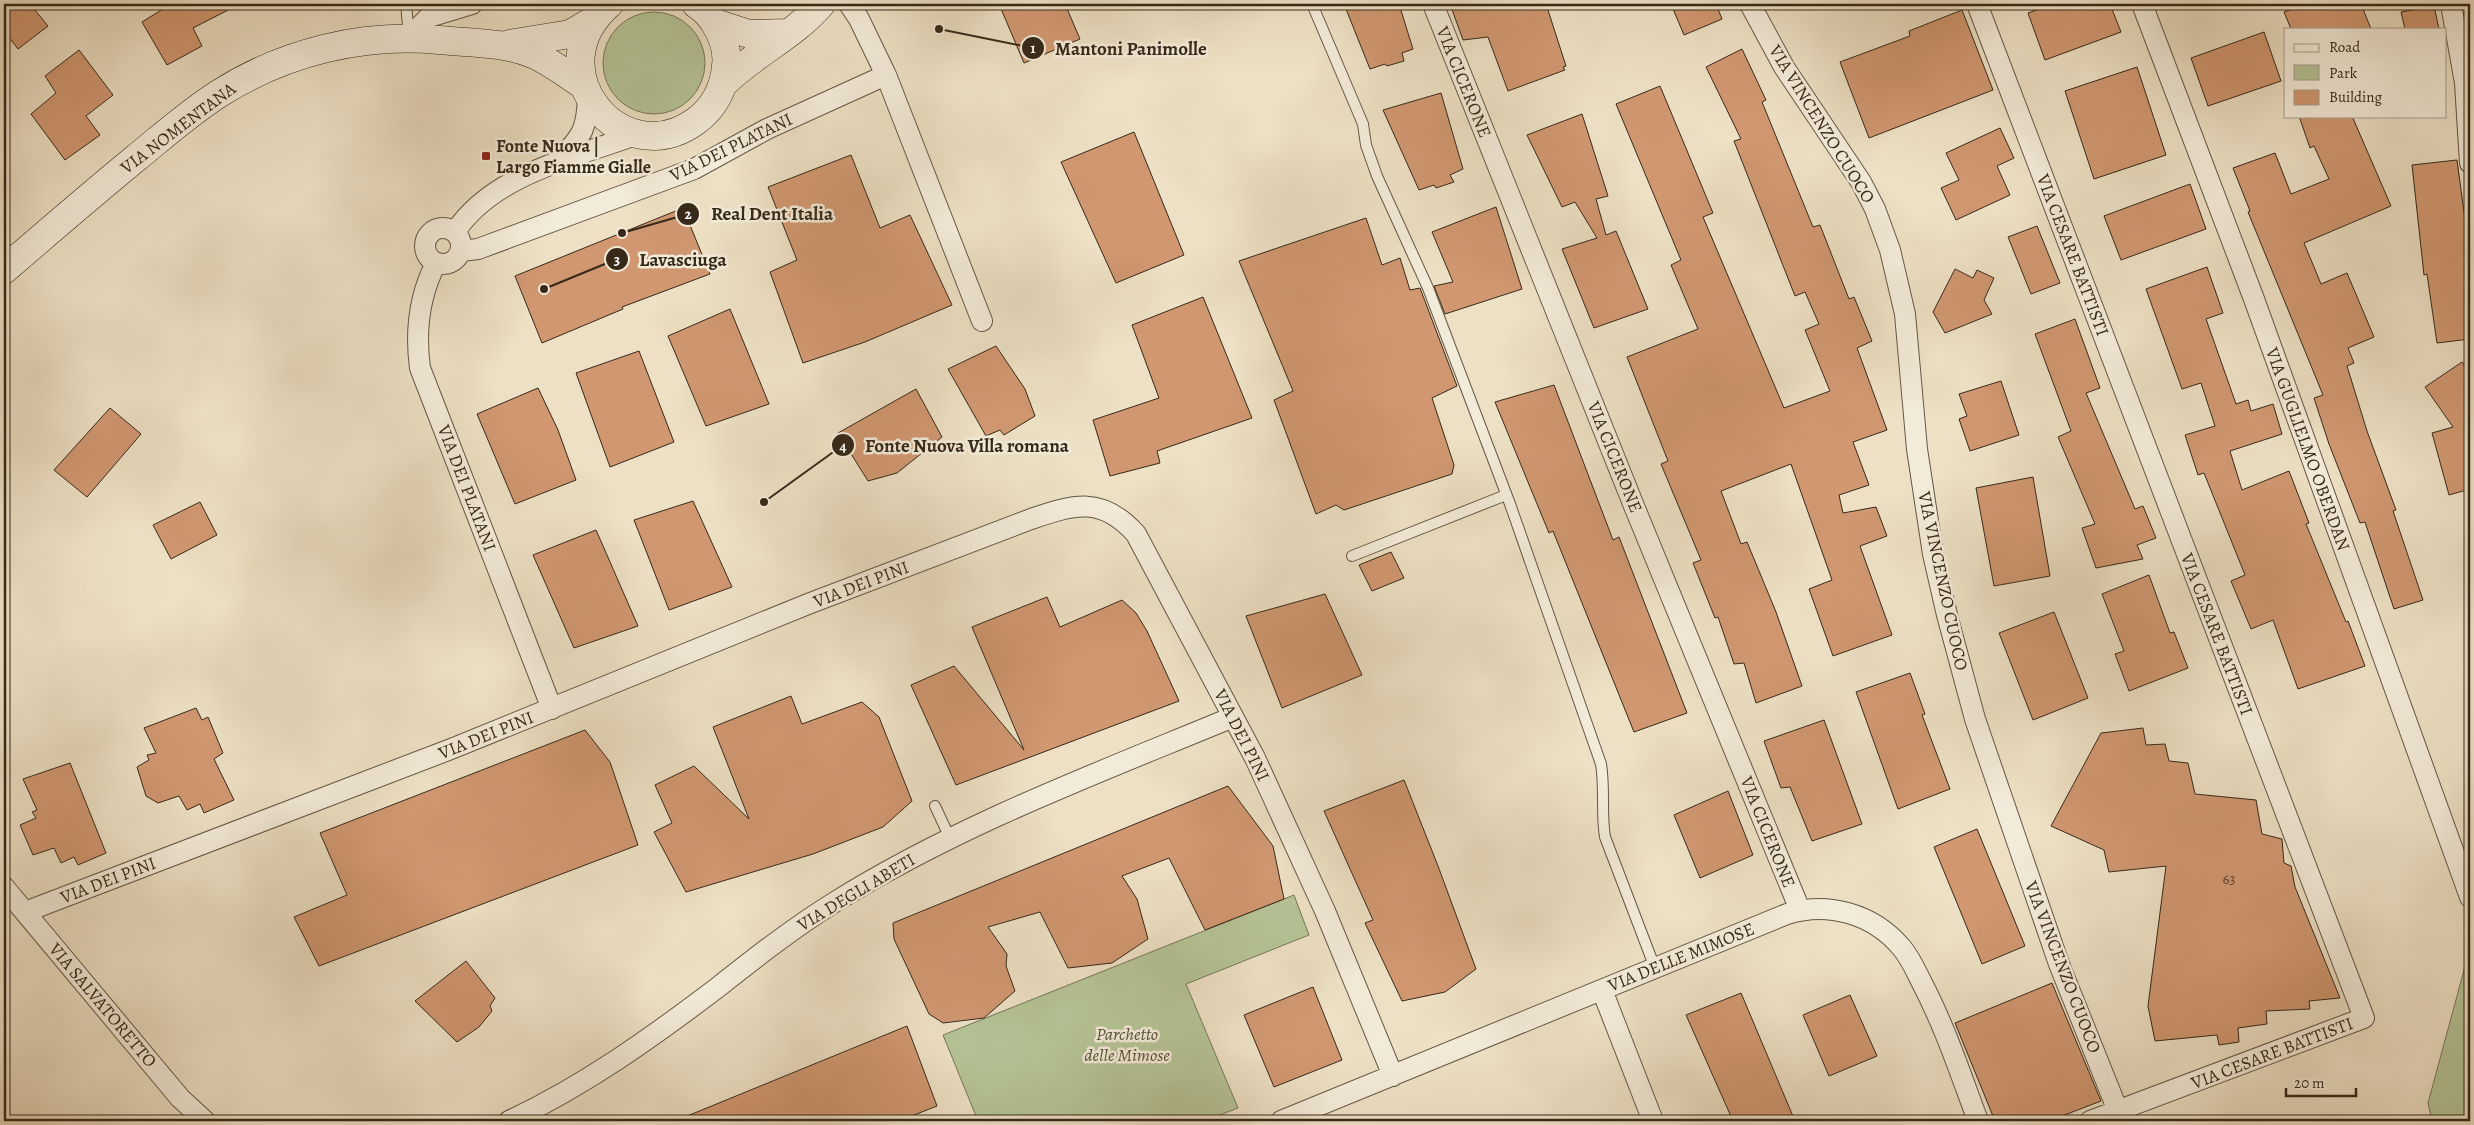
<svg xmlns="http://www.w3.org/2000/svg" width="2474" height="1125" viewBox="0 0 2474 1125" font-family="Alegreya,serif">
  <style>
    .green { fill: #b5c396; stroke: #767658 }
    .building { fill: #d09771; stroke: #362919 }
    .lines { fill: none; stroke-linecap: round; stroke-linejoin: round }
    .lane-casing { stroke: #645744; stroke-width: 12 }
    .street-casing { stroke: #645744; stroke-width: 22 }
    .secondary-casing { stroke: #362919; stroke-width: 29 }
    .lane { stroke: #f3ebd9; stroke-width: 10 }
    .street { stroke: #f3ebd9; stroke-width: 20 }
    .secondary { stroke: #f3ebd9; stroke-width: 28 }
    .poi-dot { fill: #8f2418; stroke: #f3ebd9; stroke-width: 2 }
    .labels { text-anchor: middle; dominant-baseline: central; stroke-width: 5; stroke-linejoin: round; paint-order: stroke }
    .number-label { font-size: 15px; fill: #5c442f }
    .street-label { font-size: 18px; fill: #362919; stroke: #f3ebd9 }
    .poi-label { font-size: 18px; font-weight: bold; fill: #362919; stroke: #f3ebd9; text-anchor: start }
    .park-label { font-size: 18px; font-style: italic; fill: #565038; stroke: #f3ebd9 }
    .leader { fill: none; stroke: #362919; stroke-width: 2 }
    .callout-dot { fill: #362919; stroke: #f3ebd9; stroke-width: 2 }
    .mark-label { font-size: 15px; text-anchor: middle; font-weight: bold; fill: #fff }
    .callout-label { font-size: 19px; text-anchor: middle; font-weight: bold; fill: #362919; stroke: #f3ebd9; stroke-width: 5; stroke-linejoin: round; paint-order: stroke }
  </style>
  <rect width="100%" height="100%" fill="#ede0c4"/>
  <filter id="stains"><feTurbulence type="fractalNoise" baseFrequency=".004" numOctaves="4"/><feColorMatrix values="0 0 0 0 .2 0 0 0 0 .09 0 0 0 0 .02 0 0 0 .5 -.17"/></filter>
  <radialGradient id="worn" r=".72"><stop offset=".6" stop-color="#630" stop-opacity="0"/><stop offset="1" stop-color="#630" stop-opacity=".3"/></radialGradient>
  <path class="green" d="M603 63a51 51 0 1 1 102 0a51 51 0 1 1-102 0Z
    M 1294,895 L 1309,935 L 1186,984 L 1238,1108 L 1204,1121 L 978,1121 L 943,1035 Z
    M 2470,948 L 2470,1121 L 2432,1121 L 2428,1103 Z"/>
  <path class="building" d="M 4,4 L 30,4 L 48,26 L 18,49 L 4,31 Z
    M 171,4 L 240,4 L 193,28 L 202,46 L 167,65 L 142,22 Z
    M 999,4 L 1065,4 L 1080,39 L 1024,63 Z
    M 1344,4 L 1399,4 L 1413,49 L 1402,53 L 1404,61 L 1387,66 L 1385,64 L 1370,69 Z
    M 1450,4 L 1546,4 L 1566,66 L 1563,67 L 1565,70 L 1508,91 L 1488,37 L 1463,40 Z
    M 1671,4 L 1716,4 L 1722,19 L 1684,35 Z
    M 2054,4 L 2110,4 L 2121,32 L 2045,60 L 2028,13 Z
    M 2306,4 L 2361,4 L 2371,29 L 2291,29 L 2284,12 Z
    M 2434,6 L 2439,29 L 2405,29 L 2401,12 Z
    M 1962,10 L 1993,90 L 1869,138 L 1840,62 L 1910,36 L 1909,31 Z
    M 2264,32 L 2281,81 L 2208,106 L 2191,58 Z
    M 1742,49 L 1766,100 L 1762,102 L 1813,227 L 1820,225 L 1849,299 L 1854,297 L 1872,341 L 1857,348 L 1887,430 L 1853,442 L 1869,485 L 1839,495 L 1843,513 L 1876,507 L 1887,536 L 1860,546 L 1892,635 L 1833,656 L 1809,589 L 1832,580 L 1791,464 L 1721,491 L 1741,544 L 1747,542 L 1776,612 L 1802,686 L 1756,703 L 1744,663 L 1734,664 L 1718,617 L 1715,618 L 1693,563 L 1701,560 L 1661,464 L 1668,461 L 1627,357 L 1698,329 L 1671,265 L 1681,260 L 1616,104 L 1660,86 L 1713,213 L 1703,217 L 1784,408 L 1830,391 L 1805,330 L 1819,324 L 1805,292 L 1795,296 L 1734,141 L 1741,139 L 1706,67 Z
    M 79,50 L 113,95 L 86,116 L 100,135 L 65,160 L 31,114 L 56,93 L 45,76 Z
    M 2137,67 L 2166,155 L 2094,179 L 2065,91 Z
    M 1441,93 L 1463,169 L 1450,175 L 1454,182 L 1436,188 L 1434,185 L 1419,190 L 1383,110 Z
    M 1582,114 L 1608,196 L 1596,199 L 1606,235 L 1616,231 L 1648,309 L 1594,328 L 1562,249 L 1597,238 L 1575,202 L 1562,207 L 1527,135 Z
    M 2299,116 L 2352,116 L 2391,206 L 2304,243 L 2321,284 L 2347,273 L 2374,337 L 2348,348 L 2354,363 L 2347,366 L 2367,431 L 2396,510 L 2393,511 L 2423,600 L 2394,609 L 2365,522 L 2360,523 L 2329,444 L 2314,398 L 2323,395 L 2248,212 L 2250,211 L 2233,168 L 2275,153 L 2291,194 L 2329,179 L 2314,146 L 2310,148 Z
    M 2000,128 L 2014,158 L 1997,166 L 2010,195 L 1956,220 L 1941,188 L 1959,180 L 1946,153 Z
    M 1134,132 L 1184,255 L 1116,283 L 1061,162 Z
    M 851,155 L 880,228 L 910,215 L 952,305 L 865,342 L 803,363 L 770,272 L 797,260 L 768,187 Z
    M 2457,160 L 2470,257 L 2470,270 L 2465,270 L 2470,307 L 2470,339 L 2437,343 L 2427,274 L 2424,275 L 2412,165 Z
    M 2190,184 L 2206,229 L 2121,260 L 2104,216 Z
    M 1496,207 L 1522,289 L 1445,314 L 1434,286 L 1453,282 L 1432,232 Z
    M 683,208 L 710,274 L 622,307 L 623,309 L 542,343 L 515,276 Z
    M 1366,218 L 1382,265 L 1400,258 L 1410,290 L 1420,288 L 1457,386 L 1432,398 L 1454,465 L 1452,474 L 1344,510 L 1336,505 L 1316,514 L 1274,400 L 1293,391 L 1239,261 Z
    M 2037,226 L 2060,283 L 2031,294 L 2008,237 Z
    M 2207,267 L 2223,313 L 2206,319 L 2236,404 L 2248,400 L 2251,411 L 2273,404 L 2282,434 L 2230,451 L 2242,490 L 2289,471 L 2309,523 L 2306,524 L 2346,622 L 2348,621 L 2365,666 L 2298,689 L 2273,620 L 2251,629 L 2231,581 L 2245,575 L 2204,473 L 2198,475 L 2185,435 L 2215,426 L 2201,383 L 2182,389 L 2146,289 Z
    M 1955,269 L 1973,278 L 1977,270 L 1994,278 L 1984,300 L 1992,314 L 1945,333 L 1933,312 Z
    M 1203,297 L 1252,418 L 1157,451 L 1160,463 L 1110,476 L 1093,420 L 1159,398 L 1132,325 Z
    M 730,309 L 769,404 L 706,426 L 668,336 Z
    M 2075,319 L 2100,388 L 2086,393 L 2135,509 L 2143,506 L 2156,538 L 2137,545 L 2143,559 L 2096,568 L 2082,528 L 2095,524 L 2058,437 L 2071,431 L 2035,334 Z
    M 996,346 L 1025,389 L 1035,416 L 1004,435 L 1000,430 L 986,436 L 948,369 Z
    M 639,351 L 674,442 L 610,467 L 576,373 Z
    M 2462,362 L 2470,374 L 2470,489 L 2449,495 L 2432,433 L 2453,427 L 2425,387 Z
    M 2001,381 L 2019,435 L 1970,451 L 1959,419 L 1967,416 L 1959,394 Z
    M 1554,385 L 1613,540 L 1619,537 L 1687,713 L 1634,732 L 1553,531 L 1549,533 L 1495,402 Z
    M 538,388 L 558,430 L 576,480 L 515,504 L 477,414 Z
    M 916,389 L 942,437 L 897,473 L 868,481 L 838,433 Z
    M 110,408 L 141,434 L 87,497 L 54,470 Z
    M 2033,477 L 2050,576 L 1994,586 L 1976,488 Z
    M 693,501 L 732,587 L 669,610 L 634,520 Z
    M 200,502 L 217,535 L 171,559 L 153,525 Z
    M 596,530 L 638,626 L 574,648 L 533,555 Z
    M 1391,552 L 1404,578 L 1372,591 L 1359,565 Z
    M 2149,575 L 2170,633 L 2174,632 L 2188,668 L 2129,691 L 2115,654 L 2124,651 L 2102,594 Z
    M 1325,594 L 1362,675 L 1282,708 L 1246,616 Z
    M 1047,597 L 1060,627 L 1122,600 L 1136,613 L 1147,631 L 1179,701 L 956,785 L 911,685 L 954,666 L 1024,750 L 972,627 Z
    M 2054,612 L 2088,698 L 2033,720 L 1999,633 Z
    M 1910,673 L 1925,714 L 1922,715 L 1950,789 L 1898,809 L 1856,692 Z
    M 791,696 L 802,724 L 862,702 L 879,717 L 912,801 L 883,827 L 813,854 L 686,892 L 654,832 L 672,823 L 655,785 L 694,766 L 749,819 L 713,727 Z
    M 196,708 L 202,720 L 208,717 L 223,753 L 214,759 L 234,800 L 204,813 L 200,804 L 187,810 L 179,796 L 158,803 L 146,796 L 137,767 L 149,760 L 147,755 L 156,753 L 144,728 Z
    M 1824,720 L 1862,824 L 1812,841 L 1790,787 L 1781,788 L 1764,741 Z
    M 2143,728 L 2146,745 L 2165,744 L 2169,761 L 2188,763 L 2195,794 L 2256,800 L 2262,834 L 2282,839 L 2284,863 L 2291,866 L 2295,887 L 2340,998 L 2309,1001 L 2310,1009 L 2266,1011 L 2267,1024 L 2238,1028 L 2239,1042 L 2219,1045 L 2217,1035 L 2155,1041 L 2148,1006 L 2166,866 L 2109,872 L 2104,850 L 2051,826 L 2101,733 Z
    M 585,730 L 610,762 L 638,845 L 319,966 L 294,917 L 347,895 L 320,833 Z
    M 70,763 L 106,853 L 78,865 L 74,857 L 61,863 L 54,848 L 33,855 L 20,825 L 36,818 L 32,812 L 37,810 L 23,779 Z
    M 1404,780 L 1438,866 L 1476,969 L 1445,992 L 1402,1001 L 1365,923 L 1373,920 L 1324,811 Z
    M 1228,786 L 1273,846 L 1284,899 L 1205,930 L 1169,858 L 1122,876 L 1137,899 L 1148,939 L 1112,963 L 1068,968 L 1040,912 L 988,927 L 1007,954 L 1006,966 L 1015,991 L 984,1018 L 943,1023 L 929,1014 L 894,939 L 893,923 Z
    M 1728,791 L 1753,855 L 1700,878 L 1674,815 Z
    M 1977,829 L 2025,946 L 1982,964 L 1934,847 Z
    M 466,961 L 495,998 L 490,1006 L 492,1011 L 479,1027 L 457,1042 L 415,1001 Z
    M 2052,983 L 2101,1101 L 2049,1121 L 1995,1121 L 1955,1023 Z
    M 1313,987 L 1342,1060 L 1274,1087 L 1244,1015 Z
    M 1741,993 L 1795,1121 L 1733,1121 L 1686,1015 Z
    M 1850,995 L 1877,1056 L 1829,1076 L 1803,1015 Z
    M 907,1026 L 937,1106 L 899,1121 L 675,1121 Z"/>
  <g class="lines">
    <g class="lane-casing">
      <path id="lane" d="M 406,4 L 409,36
        M 1312,4 L 1363,124 L 1366,145 L 1377,176 L 1428,288 L 1510,504 L 1601,764 C 1605,789 1601,813 1605,837 L 1655,968
        M 1352,556 L 1506,495
        M 935,806 L 950,838"/>
    </g>
    <g class="street-casing">
      <path id="street" d="M 849,4 L 859,19 L 886,75 L 982,321
        M 1433,4 L 1634,506 L 1800,910
        M 1750,4 L 1784,67 L 1861,182 L 1875,209 L 1890,250 L 1905,314 L 1917,449 L 1933,554 L 1947,615 L 1975,719 L 2059,964 L 2118,1111
        M 1977,4 L 2364,1018 L 2090,1121
        M 2142,4 L 2254,299 L 2470,897
        M 2451,4 L 2465,83 L 2470,163
        M 409,37 L 429,17 L 472,4
        M 560,158 C 583,137 587,127 588,96
        M425 246a18 18 0 1 1 36 0a18 18 0 1 1-36 0Z
        M 455,232 C 493,174 576,157 638,134
        M 461,251 L 478,249 L 694,169 L 767,129 L 886,75
        M 436,263 C 419,296 415,331 420,368 L 552,709
        M 4,887 L 180,1098 L 205,1121
        M 25,912 L 451,749 L 808,604 L 1031,519 C 1075,504 1102,496 1136,534 L 1255,758 L 1325,911 L 1393,1076
        M 1602,990 L 1653,1121
        M 509,1121 C 584,1086 651,1038 717,988 C 755,958 793,928 835,902 C 960,824 1098,773 1233,717
        M 1281,1121 L 1787,914 C 1828,901 1873,914 1901,947 C 1910,957 1916,971 1922,983 C 1945,1027 1961,1075 1978,1121"/>
    </g>
    <g class="secondary-casing">
      <path id="secondary" d="M 609,4 C 534,70 622,175 696,121 C 715,107 724,89 726,66 C 729,44 715,16 696,4
        M 715,23 L 749,34 L 787,33
        M 509,44 L 570,34 L 594,20
        M 723,84 C 753,54 795,35 821,4
        M 4,270 C 48,232 91,195 136,158 C 163,136 190,112 220,93 C 285,52 362,33 439,40 C 470,43 506,42 535,55 C 552,63 568,75 583,85"/>
    </g>
    <use href="#lane" class="lane"/>
    <use href="#street" class="street"/>
    <use href="#secondary" class="secondary"/>
  </g>
  <rect class="poi-dot" x="481" y="151" width="10" height="10" rx="2.5"/>
  <g class="labels">
    <g class="number-label">
      <text x="2229" y="879">63</text>
    </g>
    <g class="street-label">
      <text transform="translate(1464 82) rotate(68)">VIA CICERONE</text>
      <text transform="translate(1822 124) rotate(58)">VIA VINCENZO CUOCO</text>
      <text transform="translate(178 128) rotate(-37)">VIA NOMENTANA</text>
      <text transform="translate(731 147) rotate(-26)">VIA DEI PLATANI</text>
      <text transform="translate(2073 255) rotate(69)">VIA CESARE BATTISTI</text>
      <text transform="translate(2308 449) rotate(70)">VIA GUGLIELMO OBERDAN</text>
      <text transform="translate(1615 457) rotate(68)">VIA CICERONE</text>
      <text transform="translate(467 488) rotate(69)">VIA DEI PLATANI</text>
      <text transform="translate(1943 581) rotate(78)">VIA VINCENZO CUOCO</text>
      <text transform="translate(861 584) rotate(-21)">VIA DEI PINI</text>
      <text transform="translate(2217 634) rotate(69)">VIA CESARE BATTISTI</text>
      <text transform="translate(486 735) rotate(-22)">VIA DEI PINI</text>
      <text transform="translate(1242 735) rotate(63)">VIA DEI PINI</text>
      <text transform="translate(1768 832) rotate(68)">VIA CICERONE</text>
      <text transform="translate(108 880) rotate(-21)">VIA DEI PINI</text>
      <text transform="translate(856 892) rotate(-31)">VIA DEGLI ABETI</text>
      <text transform="translate(1681 957) rotate(-22)">VIA DELLE MIMOSE</text>
      <text transform="translate(2063 967) rotate(69)">VIA VINCENZO CUOCO</text>
      <text transform="translate(103 1005) rotate(50)">VIA SALVATORETTO</text>
      <text transform="translate(2272 1053) rotate(-21)">VIA CESARE BATTISTI</text>
    </g>
    <g class="poi-label">
      <text x="496" y="146">Fonte Nuova |<tspan x="496" dy="21">Largo Fiamme Gialle</tspan></text>
    </g>
    <g class="park-label">
      <text x="1127" y="1034">Parchetto<tspan x="1127" dy="21">delle Mimose</tspan></text>
    </g>
  </g>
  <path class="leader" d="M939 29L1033 48M622 233L688 214M544 289L617 259M764 502L843 445"/>
  <g class="callout-dot">
    <circle cx="939" cy="29" r="5"/>
    <circle cx="622" cy="233" r="5"/>
    <circle cx="544" cy="289" r="5"/>
    <circle cx="764" cy="502" r="5"/>
    <circle cx="1033" cy="48" r="12"/>
    <circle cx="688" cy="214" r="12"/>
    <circle cx="617" cy="259" r="12"/>
    <circle cx="843" cy="445" r="12"/>
  </g>
  <g class="mark-label">
    <text x="1033" y="53">1</text>
    <text x="688" y="219">2</text>
    <text x="617" y="265">3</text>
    <text x="843" y="451">4</text>
  </g>
  <g class="callout-label">
    <text x="1131" y="55">Mantoni Panimolle</text>
    <text x="772" y="220">Real Dent Italia</text>
    <text x="683" y="266">Lavasciuga</text>
    <text x="967" y="452">Fonte Nuova Villa romana</text>
  </g>
  <rect width="2474" height="1125" fill="none" stroke="#ede0c4" stroke-width="20"/>
  <rect x="5" y="5" width="2464" height="1115" fill="none" stroke="#362919" stroke-width="2.5"/>
  <rect x="10" y="10" width="2454" height="1105" fill="none" stroke="#362919"/>
  <rect x="2284" y="28" width="162" height="90" fill="#f3ebd9" stroke="#a79d8c"/>
  <rect x="2294" y="44" width="25" height="8" fill="#f3ebd9" stroke="#a79d8c"/>
  <text x="2329" y="52" font-size="15" fill="#362919">Road</text>
  <rect x="2294" y="65" width="25" height="15" fill="#b5c396" stroke="#a79d8c"/>
  <text x="2329" y="78" font-size="15" fill="#362919">Park</text>
  <rect x="2294" y="90" width="25" height="15" fill="#d09771" stroke="#a79d8c"/>
  <text x="2329" y="102" font-size="15" fill="#362919">Building</text>
  <path d="M2286 1088v8h70v-8" fill="none" stroke="#362919" stroke-width="2.5"/>
  <text x="2294" y="1088" font-size="15" fill="#362919" stroke="#f3ebd9" stroke-width="4" paint-order="stroke">20 m</text>
  <rect width="100%" height="100%" filter="url(#stains)"/>
  <rect width="100%" height="100%" fill="url(#worn)"/>
</svg>
